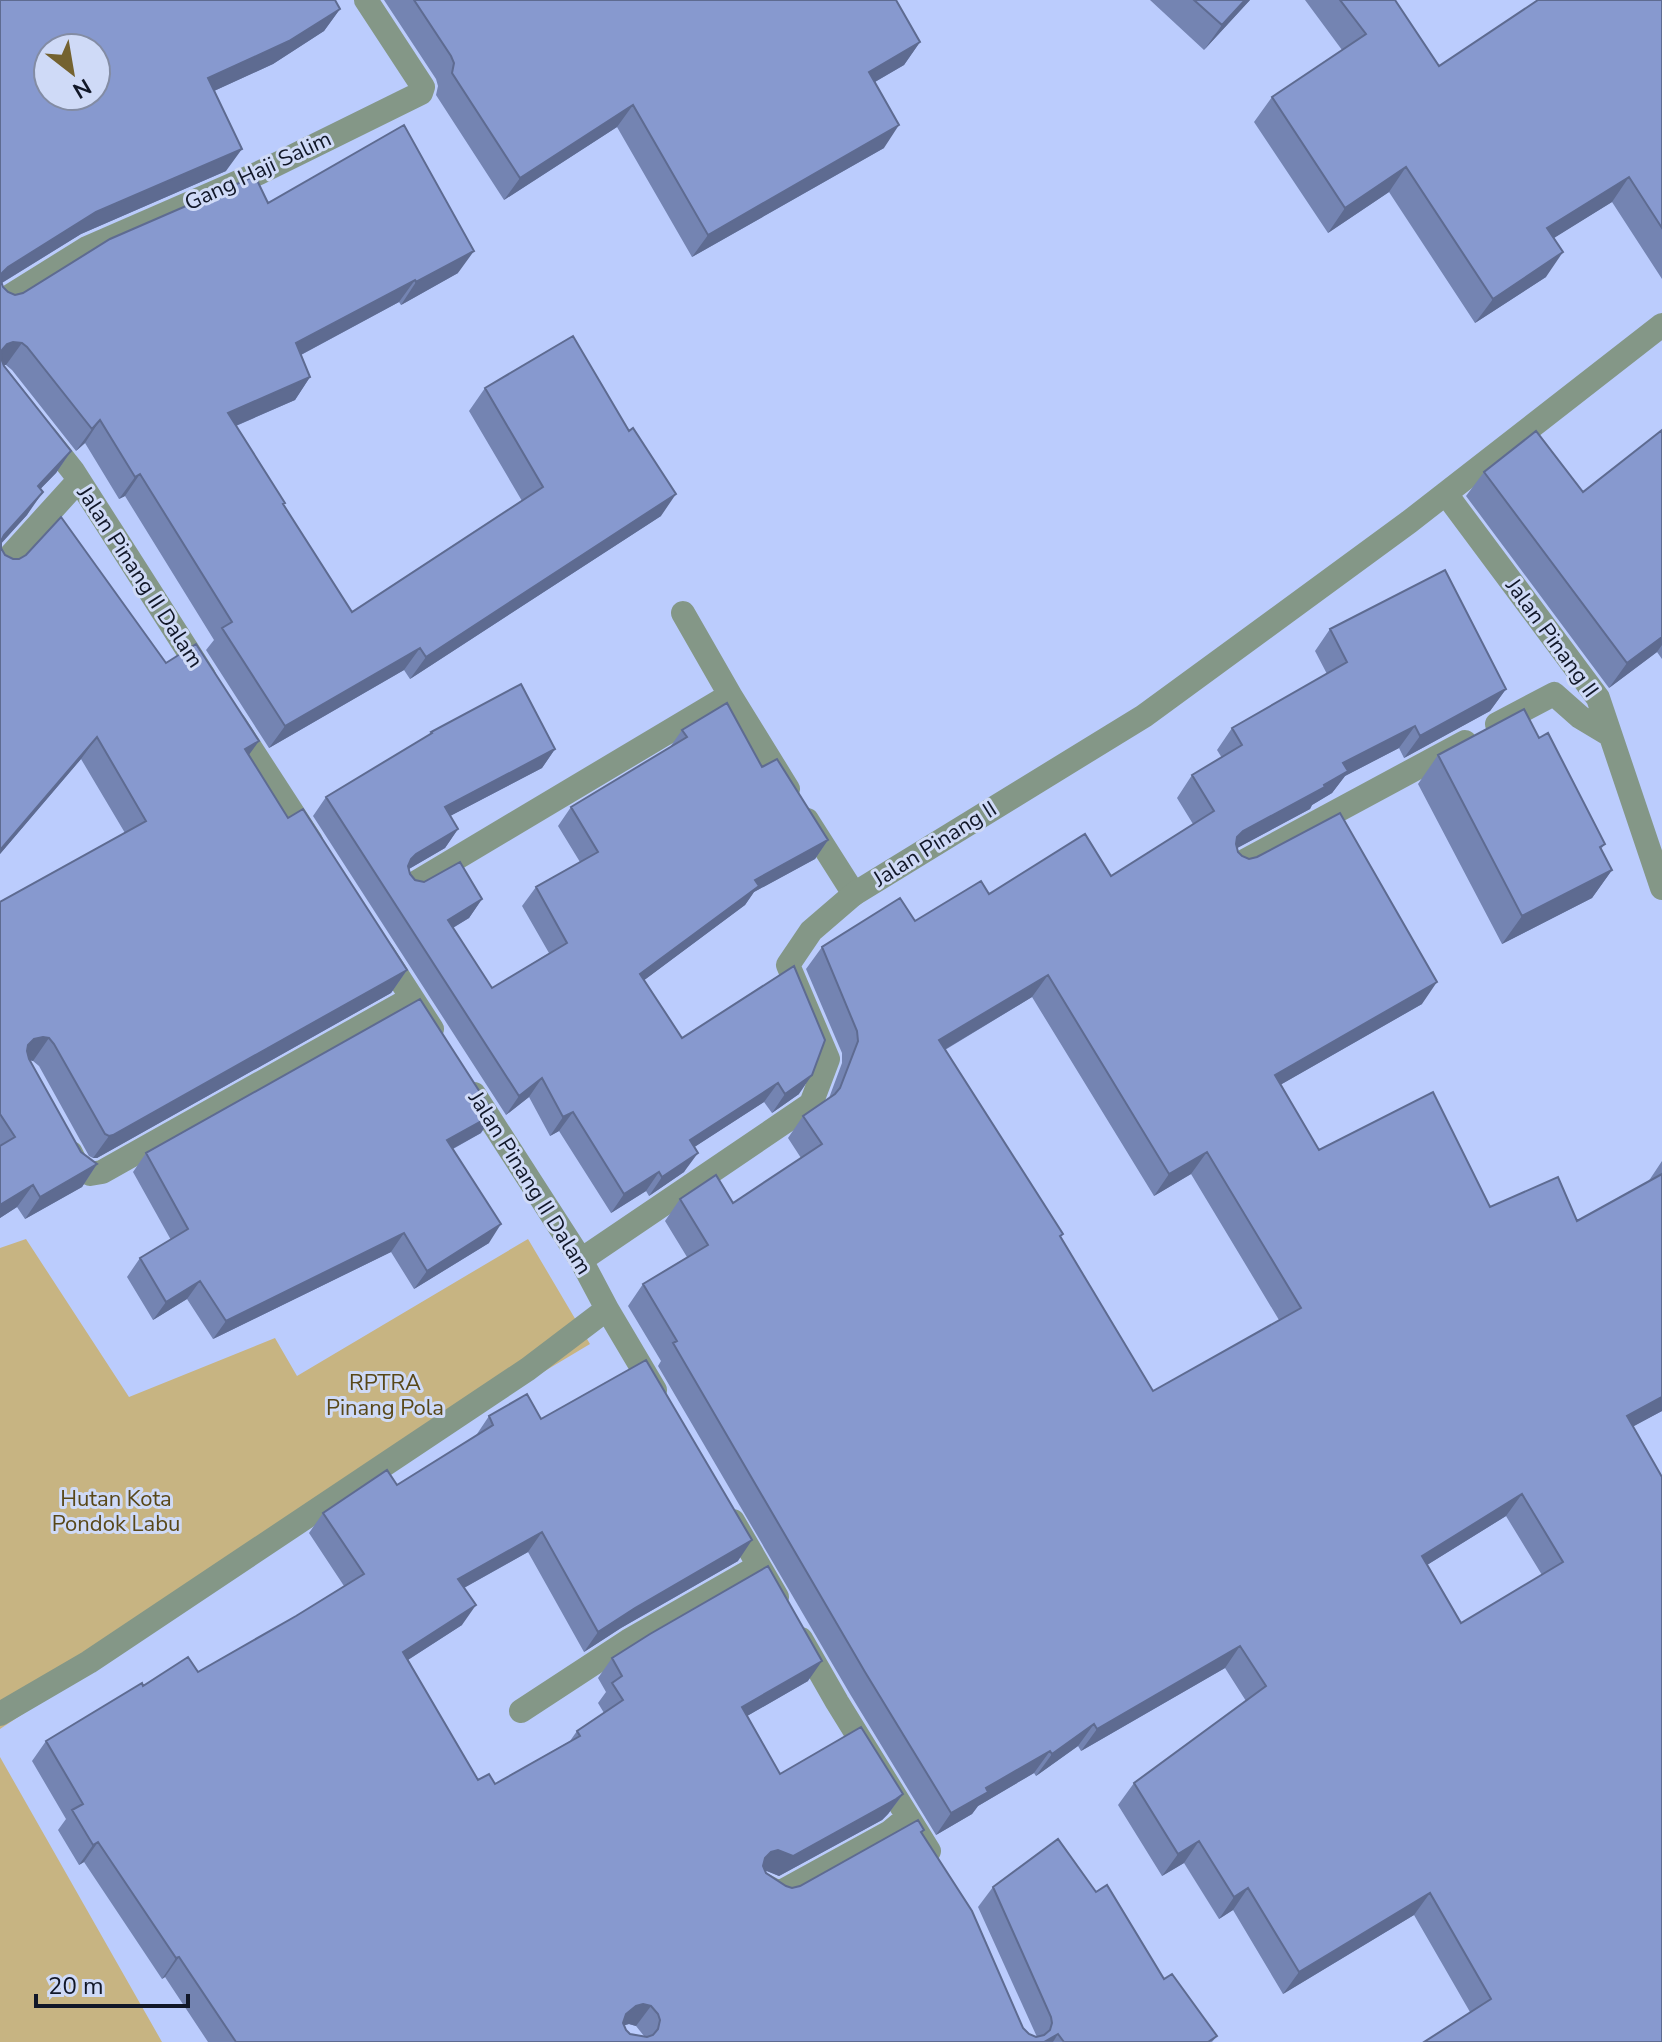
<svg xmlns="http://www.w3.org/2000/svg" width="1662" height="2042" viewBox="0 0 1662 2042" font-family="'Nunito Sans',sans-serif">
  <style>
    .green { fill: #c7b482 }
    .lines { fill: none; stroke-linecap: round; stroke-linejoin: round }
    .lane { stroke: #849787; stroke-width: 24 }
    .street { stroke: #849787; stroke-width: 24 }
    .wall { fill: #7484b2; fill-rule: evenodd }
    .shaded-wall { fill: #5e6b91 }
    .building { fill: #8799cf; stroke: #5e6b91; stroke-width: 2; fill-rule: evenodd }
    .labels { text-anchor: middle; dominant-baseline: central; stroke-width: 6; stroke-linejoin: round; paint-order: stroke }
    .street-label { font-size: 22px; fill: #111728; stroke: #cfdaf7 }
    .park-label { font-size: 22px; fill: #584718; stroke: #cfdaf7 }
  </style>
  <rect width="100%" height="100%" fill="#bbccfd"/>
  <path class="green" d="M 26,1239 L 129,1397 L 275,1338 L 297,1376 L 528,1239 L 590,1344 L 357,1483 L 361,1490 L 0,1729 L 0,1248 Z
    M 0,1757 L 162,2042 L 0,2042 Z"/>
  <g class="lines">
    <path class="lane" d="M 683,613 L 730,695
      M 807,820 L 854,894
      M 410,886 L 730,695 L 788,789"/>
    <path class="street" d="M 0,302 L 87,248 L 259,173 L 421,93 L 423,87 L 366,0
      M 46,437 L 73,471 L 204,676
      M 1446,494 L 1598,698 L 1662,888
      M 0,567 L 78,481
      M 235,724 L 311,841
      M 1497,724 L 1554,694 L 1580,717 L 1610,735
      M 1235,866 L 1465,742
      M 383,953 L 432,1029
      M 474,1094 L 581,1260 L 607,1309 L 655,1390
      M 71,1153 L 78,1167 L 90,1174 L 102,1172 L 412,998
      M 581,1260 L 811,1104 L 828,1059 L 788,965 L 811,931 L 854,894 L 1144,716 L 1409,522 L 1662,325
      M 733,1521 L 777,1597
      M 801,1639 L 837,1702 L 929,1851
      M 521,1711 L 628,1641 L 759,1566
      M 0,1714 L 89,1662 L 528,1369 L 607,1309
      M 764,1885 L 779,1893 L 890,1832 L 908,1817"/>
  </g>
  <path class="wall" d="M 0,0 L 340,9 L 324,31 L 273,64 L 214,91 L 226,171 L 81,234 L 2,283 L 3,287 L 8,292 L 15,295 L 23,293 L 268,203 L 458,273 L 401,305 L 399,302 L 301,355 L 310,377 L 295,400 L 236,426 L 283,505 L 352,612 L 522,501 L 469,411 L 485,388 L 661,516 L 410,679 L 404,670 L 269,748 L 206,650 L 214,640 L 125,496 L 119,499 L 85,443 L 76,451 L 12,370 L 6,365 L 4,365 L 71,451 L 56,473 L 40,489 L 27,515 L 1,543 L 1,548 L 5,555 L 166,663 L 249,755 L 288,818 L 407,970 L 391,993 L 97,1158 L 93,1158 L 89,1156 L 39,1066 L 33,1061 L 29,1060 L 81,1152 L 97,1164 L 82,1187 L 25,1219 L 17,1207 L 0,1218 L 0,902 L 125,833 L 81,759 L 0,854 Z
    M 384,0 L 896,0 L 920,42 L 904,65 L 875,82 L 884,148 L 692,257 L 617,127 L 504,200 L 436,95 L 438,86 L 436,79 Z
    M 1150,0 L 1250,0 L 1204,50 Z
    M 1305,0 L 1395,0 L 1439,66 L 1662,0 L 1662,279 L 1612,202 L 1553,238 L 1546,277 L 1475,323 L 1389,192 L 1328,233 L 1254,122 L 1272,97 L 1342,50 Z
    M 1662,430 L 1662,659 L 1657,652 L 1609,688 L 1466,496 L 1484,472 L 1583,492 Z
    M 1330,629 L 1506,689 L 1490,711 L 1404,758 L 1399,748 L 1345,776 L 1332,793 L 1312,805 L 1310,809 L 1237,848 L 1238,852 L 1242,856 L 1422,1004 L 1280,1085 L 1319,1150 L 1490,1207 L 1577,1221 L 1648,1182 L 1662,1161 L 1662,1411 L 1633,1426 L 1662,2042 L 1470,2012 L 1414,1915 L 1283,1994 L 1233,1910 L 1219,1919 L 1184,1863 L 1162,1876 L 1118,1805 L 1134,1783 L 1246,1701 L 1225,1668 L 1081,1751 L 1078,1746 L 1036,1776 L 1034,1773 L 978,1806 L 972,1814 L 936,1835 L 850,1694 L 658,1366 L 661,1361 L 628,1306 L 643,1284 L 687,1257 L 665,1221 L 680,1199 L 733,1203 L 801,1158 L 788,1138 L 803,1116 L 829,1098 L 842,1063 L 842,1053 L 806,969 L 822,947 L 915,921 L 989,894 L 1111,876 L 1193,824 L 1177,798 L 1192,775 L 1222,758 L 1217,750 L 1232,728 L 1327,674 L 1315,651 ZM 1032,997 L 1154,1196 L 1191,1174 L 1279,1320 L 1153,1391 L 1061,1237 L 1063,1234 L 945,1050 ZM 1506,1516 L 1542,1575 L 1461,1623 L 1427,1565 Z
    M 682,730 L 762,767 L 828,840 L 815,859 L 754,892 L 745,905 L 644,980 L 682,1038 L 794,966 L 799,1094 L 772,1113 L 764,1102 L 694,1147 L 684,1172 L 649,1196 L 646,1191 L 611,1213 L 559,1131 L 550,1136 L 529,1097 L 506,1115 L 313,816 L 326,797 L 429,735 L 431,732 L 555,749 L 542,768 L 450,816 L 458,829 L 445,848 L 409,869 L 410,874 L 415,880 L 482,899 L 469,918 L 453,928 L 492,988 L 549,953 L 522,906 L 536,887 L 580,862 L 558,826 L 571,807 L 670,747 Z
    M 1539,738 L 1605,844 L 1601,849 L 1612,870 L 1592,898 L 1502,944 L 1418,784 L 1438,755 Z
    M 481,1133 L 453,1149 L 489,1243 L 414,1289 L 391,1252 L 213,1339 L 187,1299 L 153,1320 L 127,1277 L 140,1258 L 171,1240 L 133,1172 L 146,1153 Z
    M 489,1416 L 541,1419 L 738,1561 L 621,1628 L 584,1652 L 528,1552 L 464,1588 L 462,1625 L 408,1660 L 478,1780 L 495,1784 L 570,1741 L 577,1731 L 604,1713 L 598,1703 L 606,1692 L 598,1678 L 612,1658 L 808,1681 L 747,1716 L 780,1774 L 903,1794 L 888,1814 L 882,1820 L 779,1876 L 765,1870 L 766,1873 L 786,1886 L 792,1888 L 800,1886 L 924,1830 L 922,1833 L 1023,2028 L 1029,2034 L 1037,2037 L 978,1907 L 993,1887 L 1096,1892 L 1164,1979 L 1217,2036 L 1212,2042 L 208,2042 L 165,1977 L 162,1979 L 84,1862 L 79,1865 L 58,1830 L 66,1819 L 32,1761 L 46,1741 L 143,1686 L 198,1672 L 296,1616 L 344,1586 L 309,1533 L 323,1513 L 397,1485 L 475,1437 ZM 629,2024 L 636,2026 L 644,2036 L 630,2034 L 626,2030 L 624,2025 Z"/>
  <path class="shaded-wall" d="M 1245,0 L 1250,0 L 1204,50 L 1222,25 Z
    M 340,9 L 324,31 L 273,64 L 192,101 L 208,78 Z
    M 920,42 L 904,65 L 854,94 L 869,72 Z
    M 633,105 L 617,127 L 504,200 L 520,178 Z
    M 899,125 L 884,148 L 692,257 L 708,235 Z
    M 242,149 L 226,171 L 81,234 L 0,284 L 0,276 L 8,267 L 96,212 Z
    M 1406,167 L 1389,192 L 1328,233 L 1345,208 Z
    M 1629,177 L 1612,202 L 1530,253 L 1547,228 Z
    M 474,251 L 458,273 L 401,305 L 416,282 Z
    M 1563,252 L 1546,277 L 1475,323 L 1493,299 Z
    M 415,280 L 399,302 L 280,366 L 296,343 Z
    M 13,342 L 22,343 L 6,365 L 0,365 L 0,353 L 7,344 Z
    M 310,377 L 295,400 L 212,436 L 228,413 Z
    M 100,420 L 85,443 L 76,451 L 92,429 Z
    M 71,451 L 56,473 L 22,508 L 38,486 Z
    M 140,474 L 125,496 L 119,499 L 135,477 Z
    M 43,492 L 27,515 L 0,545 L 4,535 Z
    M 676,494 L 661,516 L 410,679 L 426,657 Z
    M 1662,637 L 1662,645 L 1657,652 L 1609,688 L 1627,663 Z
    M 420,648 L 404,670 L 269,748 L 285,726 Z
    M 1506,689 L 1490,711 L 1404,758 L 1420,736 Z
    M 1415,726 L 1399,748 L 1345,776 L 1332,793 L 1312,805 L 1310,809 L 1228,853 L 1237,837 L 1243,831 L 1343,763 Z
    M 97,737 L 81,759 L 0,854 L 0,850 Z
    M 259,741 L 243,763 L 245,749 Z
    M 555,749 L 542,768 L 431,826 L 445,807 Z
    M 458,829 L 445,848 L 402,873 L 411,859 L 416,854 Z
    M 828,840 L 815,859 L 754,892 L 745,905 L 627,993 L 640,974 L 755,880 Z
    M 1612,870 L 1592,898 L 1502,944 L 1522,916 Z
    M 482,899 L 469,918 L 434,939 L 448,920 Z
    M 407,970 L 391,993 L 97,1158 L 93,1158 L 109,1136 Z
    M 1048,975 L 1032,997 L 924,1062 L 939,1040 Z
    M 1437,982 L 1422,1004 L 1259,1097 L 1275,1075 Z
    M 43,1037 L 49,1038 L 33,1061 L 27,1059 L 18,1061 L 28,1045 L 34,1039 Z
    M 812,1075 L 799,1094 L 772,1113 L 785,1094 Z
    M 542,1078 L 529,1097 L 506,1115 L 519,1096 Z
    M 778,1083 L 764,1102 L 676,1159 L 690,1140 Z
    M 573,1112 L 559,1131 L 550,1136 L 563,1117 Z
    M 494,1114 L 481,1133 L 434,1159 L 447,1140 Z
    M 1207,1152 L 1191,1174 L 1154,1196 L 1169,1174 Z
    M 698,1153 L 684,1172 L 649,1196 L 662,1177 Z
    M 97,1164 L 82,1187 L 25,1219 L 40,1197 Z
    M 659,1172 L 646,1191 L 611,1213 L 624,1194 Z
    M 33,1185 L 17,1207 L 0,1218 L 0,1205 Z
    M 501,1224 L 489,1243 L 414,1289 L 427,1271 Z
    M 404,1233 L 391,1252 L 213,1339 L 226,1321 Z
    M 200,1281 L 187,1299 L 153,1320 L 166,1302 Z
    M 1662,1397 L 1662,1411 L 1612,1438 L 1627,1416 Z
    M 1522,1494 L 1506,1516 L 1406,1578 L 1422,1556 Z
    M 542,1532 L 528,1552 L 444,1599 L 458,1579 Z
    M 752,1540 L 738,1561 L 621,1628 L 584,1652 L 598,1632 L 635,1608 Z
    M 476,1605 L 462,1625 L 389,1672 L 403,1652 Z
    M 1240,1646 L 1225,1668 L 1081,1751 L 1097,1729 Z
    M 822,1661 L 808,1681 L 728,1727 L 742,1707 Z
    M 1094,1724 L 1078,1746 L 1036,1776 L 1052,1754 Z
    M 1050,1751 L 1034,1773 L 978,1806 L 972,1814 L 936,1835 L 951,1813 L 986,1788 Z
    M 903,1794 L 888,1814 L 882,1820 L 779,1876 L 764,1870 L 757,1872 L 765,1858 L 771,1852 Z
    M 1199,1841 L 1184,1863 L 1162,1876 L 1178,1854 Z
    M 98,1842 L 84,1862 L 79,1865 L 93,1845 Z
    M 1248,1888 L 1233,1910 L 1219,1919 L 1234,1897 Z
    M 1430,1893 L 1414,1915 L 1283,1994 L 1299,1972 Z
    M 179,1957 L 165,1977 L 162,1979 L 176,1958 Z
    M 643,2004 L 651,2006 L 636,2026 L 629,2024 L 622,2026 L 626,2014 L 636,2006 Z
    M 1058,2034 L 1053,2042 L 1044,2042 Z"/>
  <path class="building" d="M 0,0 L 335,0 L 340,9 L 289,41 L 208,78 L 242,149 L 96,212 L 8,267 L 2,273 L 1,281 L 3,287 L 8,292 L 15,295 L 23,293 L 110,239 L 255,176 L 268,203 L 404,125 L 474,251 L 416,282 L 415,280 L 296,343 L 310,377 L 228,413 L 285,503 L 283,504 L 352,612 L 543,487 L 485,388 L 573,336 L 629,431 L 633,428 L 676,494 L 426,657 L 420,648 L 285,726 L 222,628 L 232,622 L 140,474 L 135,477 L 100,420 L 92,429 L 27,347 L 22,343 L 13,342 L 7,344 L 2,350 L 1,358 L 4,366 L 71,451 L 38,486 L 43,492 L 4,535 L 1,541 L 1,548 L 5,555 L 13,559 L 19,559 L 26,555 L 61,517 L 166,663 L 196,644 L 259,741 L 245,749 L 288,818 L 303,809 L 407,970 L 113,1135 L 109,1136 L 105,1134 L 54,1044 L 49,1038 L 43,1037 L 34,1039 L 28,1045 L 27,1051 L 29,1059 L 81,1152 L 97,1164 L 40,1197 L 33,1185 L 0,1205 L 0,1146 L 15,1137 L 0,1114 L 0,902 L 146,821 L 97,737 L 0,850 ZM 48,48 L 96,48 L 96,96 L 48,96 Z
    M 414,0 L 896,0 L 920,42 L 869,72 L 899,125 L 708,235 L 633,105 L 520,178 L 452,73 L 454,63 L 451,56 Z
    M 1194,0 L 1245,0 L 1222,25 Z
    M 1340,0 L 1395,0 L 1439,66 L 1538,0 L 1662,0 L 1662,228 L 1629,177 L 1547,228 L 1563,252 L 1493,299 L 1406,167 L 1345,208 L 1272,97 L 1366,34 Z
    M 1662,430 L 1662,637 L 1627,663 L 1484,472 L 1536,431 L 1583,492 Z
    M 1445,570 L 1506,689 L 1420,736 L 1415,726 L 1343,763 L 1348,771 L 1324,785 L 1325,787 L 1243,831 L 1237,837 L 1236,844 L 1238,852 L 1242,856 L 1249,859 L 1257,857 L 1340,813 L 1437,982 L 1275,1075 L 1319,1150 L 1433,1092 L 1490,1207 L 1558,1177 L 1577,1221 L 1662,1174 L 1662,1397 L 1627,1416 L 1662,1477 L 1662,2042 L 1424,2042 L 1491,1999 L 1430,1893 L 1299,1972 L 1248,1888 L 1234,1897 L 1199,1841 L 1178,1854 L 1134,1783 L 1266,1686 L 1240,1646 L 1097,1729 L 1094,1724 L 1052,1754 L 1050,1751 L 986,1788 L 988,1792 L 951,1813 L 865,1672 L 673,1343 L 677,1341 L 643,1284 L 708,1245 L 680,1199 L 716,1175 L 733,1203 L 822,1144 L 803,1116 L 835,1094 L 840,1088 L 858,1041 L 857,1031 L 822,947 L 900,898 L 915,921 L 981,881 L 989,894 L 1085,834 L 1111,876 L 1214,811 L 1192,775 L 1242,745 L 1232,728 L 1347,662 L 1330,629 ZM 1048,975 L 1169,1174 L 1207,1152 L 1301,1308 L 1153,1391 L 1060,1236 L 1063,1234 L 939,1040 ZM 1522,1494 L 1563,1562 L 1461,1623 L 1422,1556 Z
    M 521,684 L 555,749 L 445,807 L 458,829 L 416,854 L 411,859 L 408,866 L 410,874 L 415,880 L 424,882 L 460,862 L 482,899 L 448,920 L 492,988 L 567,943 L 536,887 L 598,852 L 571,807 L 687,737 L 682,730 L 727,703 L 762,767 L 777,759 L 828,840 L 755,880 L 759,886 L 640,974 L 682,1038 L 794,966 L 825,1040 L 812,1075 L 785,1094 L 778,1083 L 690,1140 L 698,1153 L 662,1177 L 659,1172 L 624,1194 L 573,1112 L 563,1117 L 542,1078 L 519,1096 L 326,797 L 432,733 L 431,732 Z
    M 1524,709 L 1539,738 L 1548,733 L 1605,844 L 1600,847 L 1612,870 L 1522,916 L 1438,755 Z
    M 420,999 L 494,1114 L 447,1140 L 501,1224 L 427,1271 L 404,1233 L 226,1321 L 200,1281 L 166,1302 L 140,1258 L 188,1229 L 146,1153 Z
    M 646,1360 L 752,1540 L 635,1608 L 598,1632 L 542,1532 L 458,1579 L 476,1605 L 403,1652 L 478,1780 L 489,1774 L 495,1784 L 580,1736 L 577,1731 L 623,1700 L 612,1683 L 622,1676 L 612,1658 L 650,1634 L 768,1566 L 822,1661 L 742,1707 L 780,1774 L 861,1727 L 903,1794 L 896,1799 L 793,1856 L 778,1850 L 771,1852 L 765,1858 L 763,1866 L 766,1873 L 786,1886 L 792,1888 L 800,1886 L 918,1820 L 924,1830 L 921,1832 L 972,1911 L 1023,2028 L 1029,2034 L 1036,2037 L 1044,2035 L 1050,2030 L 1052,2023 L 1051,2017 L 993,1887 L 1058,1839 L 1096,1892 L 1107,1885 L 1164,1979 L 1172,1974 L 1217,2036 L 1208,2042 L 1064,2042 L 1058,2034 L 1044,2042 L 236,2042 L 179,1957 L 176,1958 L 98,1842 L 93,1845 L 72,1810 L 83,1804 L 46,1741 L 142,1683 L 143,1686 L 188,1657 L 198,1672 L 296,1616 L 364,1574 L 323,1513 L 387,1470 L 397,1485 L 493,1425 L 489,1416 L 527,1394 L 541,1419 ZM 643,2004 L 651,2006 L 658,2014 L 660,2020 L 658,2029 L 653,2035 L 647,2037 L 630,2034 L 626,2030 L 623,2023 L 626,2014 L 636,2006 Z"/>
  <g class="labels">
    <g class="street-label">
      <text transform="translate(258 171) rotate(-25)">Gang Haji Salim</text>
      <text transform="translate(140 577) rotate(57)">Jalan Pinang II Dalam</text>
      <text transform="translate(1552 638) rotate(54)">Jalan Pinang II</text>
      <text transform="translate(935 844) rotate(-32)">Jalan Pinang II</text>
      <text transform="translate(530 1183) rotate(58)">Jalan Pinang II Dalam</text>
    </g>
    <g class="park-label">
      <text x="385" y="1383">RPTRA<tspan x="385" dy="25">Pinang Pola</tspan></text>
      <text x="116" y="1499">Hutan Kota<tspan x="116" dy="25">Pondok Labu</tspan></text>
    </g>
  </g>
  <g transform="translate(72 72) rotate(149)"><circle r="38" fill="#cfdaf7" stroke="#838ca4" stroke-width="2"/>
  <path d="M0-6L14 30L0 20L-14 30Z" fill="#746230"/>
  <text y="-12" font-size="22" font-weight="bold" text-anchor="middle" fill="#111728">N</text>
  </g>
  <path d="M36 1994v12h152v-12" fill="none" stroke="#111728" stroke-width="4"/>
  <text x="48" y="1994" font-size="24" fill="#111728" stroke="#cfdaf7" stroke-width="6" paint-order="stroke">20 m</text>
</svg>
